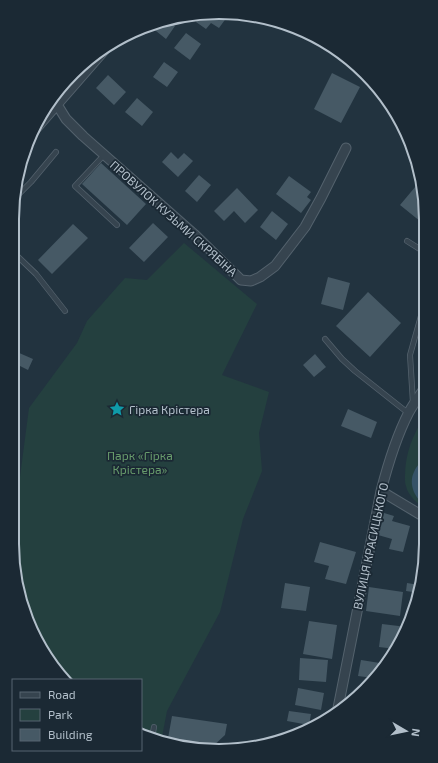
<svg xmlns="http://www.w3.org/2000/svg" width="438" height="763" viewBox="0 0 438 763" font-family="'Exo 2',sans-serif">
  <style>
    .green { fill: #24403f }
    .water { fill: #355267 }
    .building { fill: #465965 }
    .lines { fill: none; stroke-linecap: round; stroke-linejoin: round }
    .service-casing { stroke: #54626d; stroke-width: 6 }
    .minor-casing { stroke: #54626d; stroke-width: 11 }
    .service { stroke: #36444f; stroke-width: 4.5 }
    .minor { stroke: #36444f; stroke-width: 9 }
    .labels { text-anchor: middle; dominant-baseline: central; stroke-width: 3.5; stroke-linejoin: round; paint-order: stroke }
    .street-label { font-size: 12px; fill: #b2bfca; stroke: #1b2934 }
    .poi-label { font-size: 12px; fill: #b2bfca; stroke: #1b2934; text-anchor: start }
    .park-label { font-size: 12px; fill: #689c6c; stroke: #1b2934 }
    .rim { fill: none; stroke: #b2bfca; stroke-width: 2 }
  </style>
  <rect width="100%" height="100%" fill="#22333f"/>
  <path class="green" d="M 184,243 L 257,304 L 222,375 L 269,392 L 259,433 L 262,471 L 243,519 L 220,612 L 167,711 L 161,742 L 141,733 L 141,680 L 65,680 L 55,670 L 23,610 L 12,544 L 12,538 L 29,408 L 77,343 L 87,321 L 125,278 L 147,280 Z
    M 426,414 L 426,457 L 414,471 L 421,503 L 426,506 L 426,509 C 418,504 408,496 406,486 C 405,484 405,480 405,477 C 405,453 413,434 426,414 Z"/>
  <path class="water" d="M 426,457 L 426,506 C 415,499 408,484 414,472 C 416,466 422,461 426,457 Z"/>
  <path class="building" d="M 200,16 L 226,16 L 227,17 L 219,28 L 211,23 L 206,29 L 196,22 Z
    M 168,20 L 175,26 L 166,39 L 151,27 Z
    M 186,33 L 201,44 L 190,60 L 174,48 Z
    M 164,62 L 178,72 L 167,87 L 153,77 Z
    M 332,73 L 360,87 L 341,123 L 314,109 Z
    M 108,75 L 126,92 L 114,105 L 96,88 Z
    M 137,98 L 153,112 L 142,126 L 125,112 Z
    M 171,152 L 178,159 L 184,153 L 193,161 L 178,177 L 162,162 Z
    M 101,163 L 146,204 L 127,225 L 82,184 Z
    M 199,175 L 211,185 L 197,202 L 185,191 Z
    M 289,176 L 311,192 L 307,197 L 311,200 L 301,213 L 276,194 Z
    M 421,180 L 426,205 L 426,226 L 400,205 Z
    M 237,188 L 258,210 L 245,223 L 234,211 L 224,221 L 214,211 Z
    M 272,211 L 288,224 L 276,240 L 260,227 Z
    M 153,223 L 168,237 L 144,262 L 129,248 Z
    M 73,224 L 88,238 L 52,274 L 38,260 Z
    M 12,276 L 18,279 L 12,292 Z
    M 328,277 L 350,283 L 343,310 L 321,304 Z
    M 368,292 L 401,323 L 370,357 L 336,326 Z
    M 17,352 L 33,359 L 28,370 L 12,362 Z
    M 315,354 L 326,367 L 314,377 L 303,365 Z
    M 348,409 L 377,422 L 371,438 L 341,426 Z
    M 384,513 L 394,516 L 392,521 L 410,526 L 403,552 L 389,549 L 392,539 L 378,535 Z
    M 320,542 L 356,552 L 346,584 L 325,579 L 329,566 L 314,562 Z
    M 421,569 L 423,569 L 419,593 L 406,591 L 407,583 L 419,585 Z
    M 285,583 L 310,587 L 306,611 L 281,608 Z
    M 369,587 L 403,592 L 400,616 L 366,611 Z
    M 309,621 L 337,625 L 332,659 L 303,654 Z
    M 382,624 L 407,627 L 396,649 L 379,647 Z
    M 300,658 L 328,660 L 326,682 L 299,680 Z
    M 361,660 L 380,663 L 379,672 L 373,678 L 358,676 Z
    M 298,688 L 324,693 L 321,710 L 295,705 Z
    M 289,711 L 311,714 L 309,725 L 287,721 Z
    M 172,716 L 227,724 L 225,735 L 211,748 L 197,744 L 197,747 L 167,744 Z"/>
  <g class="lines">
    <g class="service-casing">
      <path id="service" d="M 104,155 L 75,186 L 117,225
        M 14,199 L 31,182 L 56,152
        M 407,241 L 426,253
        M 12,251 L 36,274 L 65,311
        M 325,339 L 342,359 L 355,371 L 408,413
        M 413,403 L 410,355 L 426,298
        M 152,738 L 154,727"/>
    </g>
    <g class="minor-casing">
      <path id="minor" d="M 53,98 L 66,119 L 83,136 L 194,234 L 241,280 L 251,281 L 260,277 L 275,266 L 305,227 L 321,198 L 346,148
        M 34,131 L 109,45
        M 381,491 L 426,518
        M 337,713 L 381,491 C 388,464 396,437 409,412 C 414,403 420,395 426,386"/>
    </g>
    <use href="#service" class="service"/>
    <use href="#minor" class="minor"/>
  </g>
  <defs>
    <g id="sight-bare" transform="scale(1.2)"><path d="M0-6L1.8-2.2L6-1.7L2.9 1.2L3.7 5.4L0 3.3L-3.7 5.4L-2.9 1.2L-6-1.7L-1.8-2.2Z" fill="#0f9aa8" stroke="#1b2934" stroke-width="2.5" paint-order="stroke"/></g>
  </defs>
  <g fill-rule="evenodd">
    <use href="#sight-bare" x="117" y="409"/>
  </g>
  <g class="labels">
    <g class="street-label">
      <text transform="translate(174 218) rotate(42)">ПРОВУЛОК КУЗЬМИ СКРЯБІНА</text>
      <text transform="translate(370 546) rotate(-78)">ВУЛИЦЯ КРАСИЦЬКОГО</text>
    </g>
    <g class="poi-label">
      <text x="129" y="409">Гірка Крістера</text>
    </g>
    <g class="park-label">
      <text x="140" y="455">Парк «Гірка<tspan x="140" dy="14">Крістера»</tspan></text>
    </g>
  </g>
  <path d="M0 0H438V763H0ZM219 19H219A200 200 0 0 1 419 219V544A200 200 0 0 1 219 744H219A200 200 0 0 1 19 544V219A200 200 0 0 1 219 19Z" fill="#1b2934" fill-rule="evenodd"/>
  <path class="rim" d="M219 19H219A200 200 0 0 1 419 219V544A200 200 0 0 1 219 744H219A200 200 0 0 1 19 544V219A200 200 0 0 1 219 19Z"/>
  <rect x="12" y="679" width="130" height="72" fill="#1b2934" stroke="#576570"/>
  <rect x="20" y="692" width="20" height="6" fill="#36444f" stroke="#576570"/>
  <text x="48" y="699" font-size="12" fill="#b2bfca">Road</text>
  <rect x="20" y="709" width="20" height="12" fill="#24403f" stroke="#576570"/>
  <text x="48" y="719" font-size="12" fill="#b2bfca">Park</text>
  <rect x="20" y="729" width="20" height="12" fill="#465965" stroke="#576570"/>
  <text x="48" y="739" font-size="12" fill="#b2bfca">Building</text>
  <g transform="translate(406 731) rotate(99)" stroke="#1b2934" stroke-width="3" paint-order="stroke">
  <path d="M0-3L7 15L0 10L-7 15Z" fill="#b2bfca"/>
  <text y="-6" font-size="11" font-weight="bold" text-anchor="middle" fill="#b2bfca">N</text>
  </g>
</svg>
